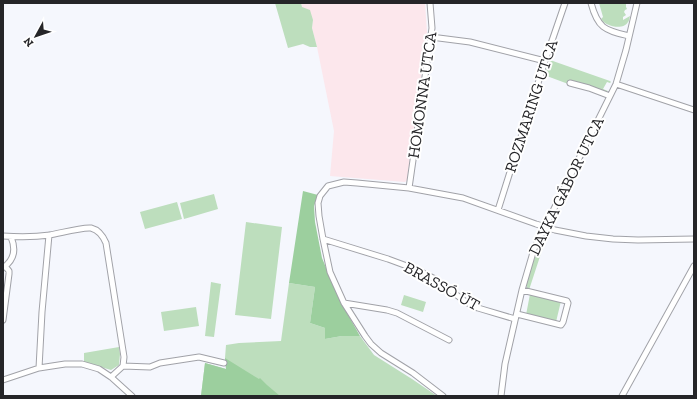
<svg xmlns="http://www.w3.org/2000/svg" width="697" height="399" viewBox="0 0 697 399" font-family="'Zilla Slab',serif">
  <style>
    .industrial { fill: #fce7ec }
    .green { fill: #bddebd }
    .forest { fill: #9ccf9e }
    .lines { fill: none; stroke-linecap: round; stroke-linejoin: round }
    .minor-casing { stroke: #a1a2a8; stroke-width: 7 }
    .minor { stroke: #fff; stroke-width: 5 }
    .labels { text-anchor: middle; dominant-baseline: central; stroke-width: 4; stroke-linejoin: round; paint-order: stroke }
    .street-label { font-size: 16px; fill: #252528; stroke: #fff }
  </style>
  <rect width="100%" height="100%" fill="#f5f7fd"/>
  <path class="industrial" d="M 301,3 L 425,3 L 427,32 L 425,49 L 407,180 L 405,182 L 330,176 L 334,131 L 317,47 L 312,28 L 313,20 L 302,7 Z"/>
  <path class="green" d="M 275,3 L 301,3 L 302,7 L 310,10 L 313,20 L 312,28 L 317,47 L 310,47 L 303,44 L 288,48 Z
    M 599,3 L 628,3 L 626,4 L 626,7 L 627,9 L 625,10 L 624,12 L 626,15 L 623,17 L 623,20 L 630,16 C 630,16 629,22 628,22 C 623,31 605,26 601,19 L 603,17 Z
    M 550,60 L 610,81 L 611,82 L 610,83 L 607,82 L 603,89 L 608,91 L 607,92 L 571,85 L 544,75 Z
    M 214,194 L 218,209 L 184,219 L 180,203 Z
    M 177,202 L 182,219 L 145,229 L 140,212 Z
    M 246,222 L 282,227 L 271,319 L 235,315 Z
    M 548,232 L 529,290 L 527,288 L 526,285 L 532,265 L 544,235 Z
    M 211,282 L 221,284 L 214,337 L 205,336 Z
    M 289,283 L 315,287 L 310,323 L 325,328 L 325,339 L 342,336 L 360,336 L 374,355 L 412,379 L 437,396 L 201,396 L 205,363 L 226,369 L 225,358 L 226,345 L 239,343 L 281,341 Z
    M 530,294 L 561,301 L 556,322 L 526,315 Z
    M 404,295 L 426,302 L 423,312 L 401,305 Z
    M 196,307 L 199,326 L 164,331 L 161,312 Z
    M 119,347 L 120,354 L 119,365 L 111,370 L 84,362 L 84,353 Z"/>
  <path class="forest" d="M 303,191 L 318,195 L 314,206 L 315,222 L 322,258 L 339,299 L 360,336 L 342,336 L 325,339 L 325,328 L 310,323 L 315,287 L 289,283 Z
    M 225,358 L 259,379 L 260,378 L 267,385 L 280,396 L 201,396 L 205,363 L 226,369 Z"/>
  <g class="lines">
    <g class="minor-casing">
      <path id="minor" d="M 591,3 C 598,29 605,30 629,36
        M 431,37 L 470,42 L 545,61
        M 570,83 L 589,88 L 610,96
        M 616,84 L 694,110
        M 409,188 L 432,28 L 430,3
        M 498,210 L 545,61 L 565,3
        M 3,236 C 19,237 35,237 50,235 C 61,233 82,227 91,228 C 99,230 103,236 106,243 L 124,357 L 123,366 L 111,377
        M 323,239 L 388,259 L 415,269 L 435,279 L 466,302 L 478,308 L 515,319
        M 4,267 C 15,259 16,249 11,237
        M 344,303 L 387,310 L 397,313 L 449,340
        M 517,314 L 561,325 L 563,322 L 568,303 L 567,301 L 522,290
        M 3,320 L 9,274 L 9,271 L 5,266
        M 123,366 L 150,367 L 160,363 L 199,357 L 224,363
        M 39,368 L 42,312 L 49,235
        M 3,380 L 39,368 L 65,364 L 82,364 L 99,369 L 111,377 L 132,396
        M 443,396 L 413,373 L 381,353 L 371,344 L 365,336 L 344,303 L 330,272 L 323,239 L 319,216 L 318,203 L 320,196 L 328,186 L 344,182 L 357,183 L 409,188 L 463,198 L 536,224 L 555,230 L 586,236 L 613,239 L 638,240 L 694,239
        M 501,396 L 505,364 L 522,290 L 534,249 L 616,84 L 626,50 L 637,3
        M 622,396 L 694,266"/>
    </g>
    <use href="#minor" class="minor"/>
  </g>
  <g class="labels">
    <g class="street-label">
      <text transform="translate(422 95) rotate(-82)">HOMONNA UTCA</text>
      <text transform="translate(531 106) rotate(-72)">ROZMARING UTCA</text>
      <text transform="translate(566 186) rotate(-64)">DAYKA GÁBOR UTCA</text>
      <text transform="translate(442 286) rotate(29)">BRASSÓ ÚT</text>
    </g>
  </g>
  <rect width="697" height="399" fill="none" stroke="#252528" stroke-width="8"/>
  <g transform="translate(36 36) rotate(230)" stroke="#ffffff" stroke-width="3" paint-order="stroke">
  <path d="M0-3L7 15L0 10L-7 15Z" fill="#252528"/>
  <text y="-6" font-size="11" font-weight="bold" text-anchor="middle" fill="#252528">N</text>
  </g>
</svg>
